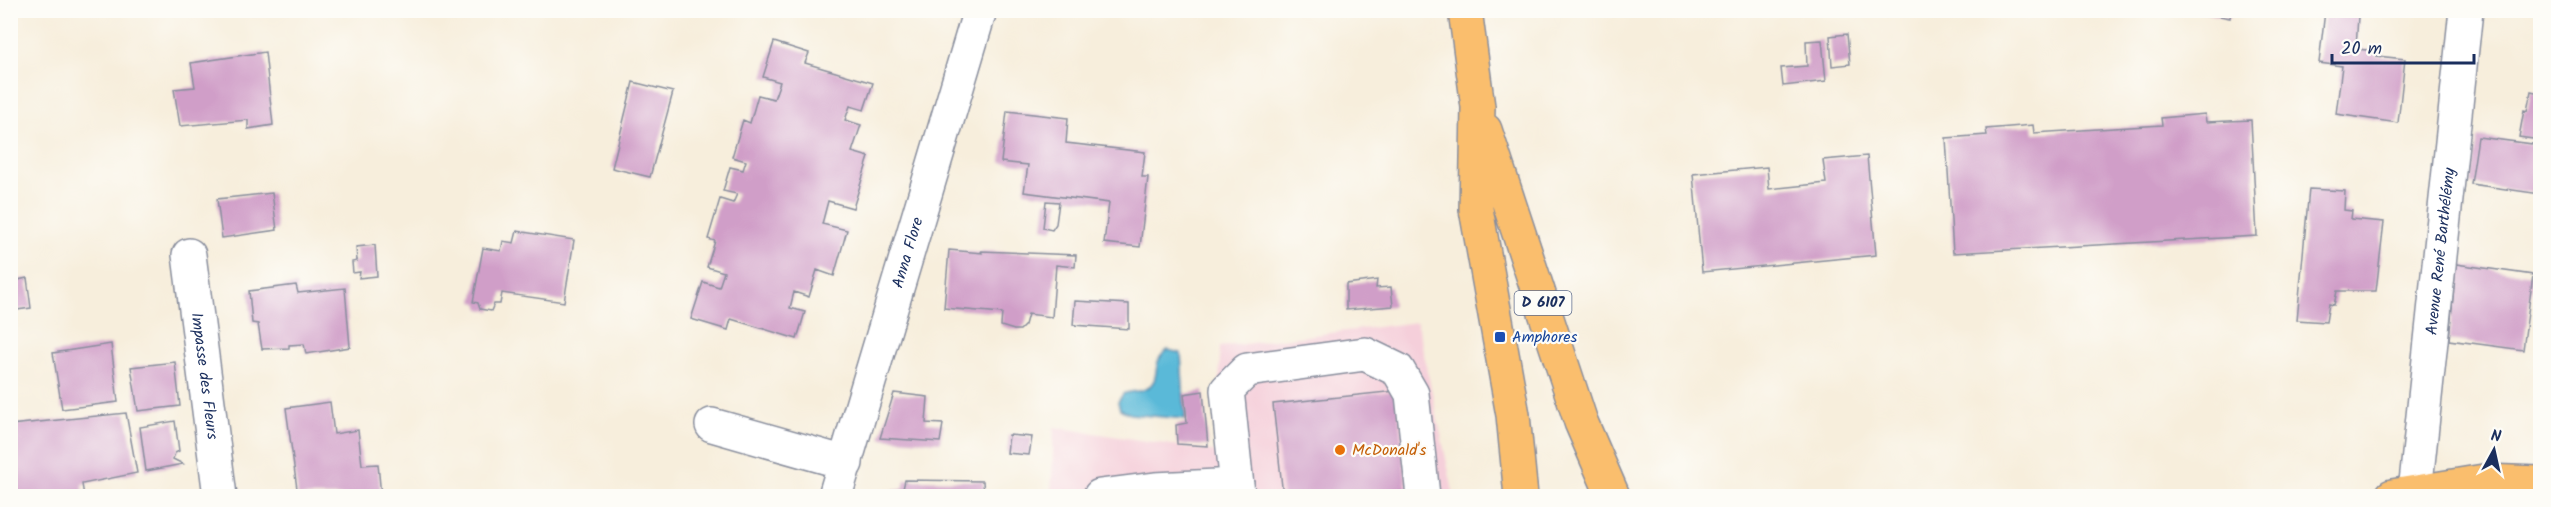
<svg xmlns="http://www.w3.org/2000/svg" width="2551" height="507" viewBox="0 0 2551 507" font-family="Kalam,sans-serif">
  <style>
    .built { fill: #f5cfda }
    .water { fill: #5ab9d8; stroke: #3a749b; stroke-width: 1.5 }
    .building { fill: #d09ec8 }
    .lines { fill: none; stroke-linecap: round; stroke-linejoin: round }
    .minor-casing { stroke: #898e9d; stroke-width: 36 }
    .major-casing { stroke: #898e9d; stroke-width: 36 }
    .minor { stroke: #fff; stroke-width: 33 }
    .major { stroke: #fabe6d; stroke-width: 33 }
    .transit-dot { fill: #1a4fb4; stroke: #fdfcf7; stroke-width: 2 }
    .food-dot { fill: #e8710a; stroke: #fdfcf7; stroke-width: 2 }
    .labels { text-anchor: middle; dominant-baseline: central; stroke-width: 4.5; stroke-linejoin: round; paint-order: stroke }
    .shield { fill: #fdfcf7; stroke: #5f6c8c; stroke-width: 1.5 }
    .shield-label { font-size: 15px; font-weight: bold; fill: #1b2f5e }
    .street-label { font-size: 16px; fill: #1b2f5e; stroke: #fdfcf7 }
    .transit-label { font-size: 16px; fill: #164399; stroke: #fdfcf7; text-anchor: start }
    .food-label { font-size: 16px; fill: #c56008; stroke: #fdfcf7; text-anchor: start }
  </style>
  <rect width="100%" height="100%" fill="#fdfcf7"/>
  <filter id="ink" filterUnits="userSpaceOnUse"><feTurbulence type="fractalNoise" baseFrequency=".0167" numOctaves="2"/><feDisplacementMap in="SourceGraphic" scale="12" xChannelSelector="R" yChannelSelector="G"/><feConvolveMatrix kernelMatrix="1 2 1 2 8 2 1 2 1" color-interpolation-filters="sRGB"/></filter>
  <filter id="wash" filterUnits="userSpaceOnUse"><feTurbulence type="fractalNoise" baseFrequency=".008" numOctaves="4" result="noise"/><feDisplacementMap in="SourceGraphic" scale="24" xChannelSelector="R" yChannelSelector="G"/><feGaussianBlur stdDeviation="1.35" result="paint"/><feColorMatrix in="noise" values="0 0 0 0 0 0 0 0 0 0 0 0 0 0 0 0 0 1.4 0 .05"/><feComposite in="paint" operator="in"/></filter>
  <g filter="url(#wash)">
    <rect width="100%" height="100%" fill="#f7eedc"/>
    <path class="built" d="M 1417,322 L 1454,496 L 1051,496 L 1054,427 L 1218,452 L 1220,347 Z"/>
    <path class="water" d="M 1168,350 L 1181,353 L 1185,419 L 1130,414 L 1120,409 L 1118,402 L 1123,394 C 1130,391 1141,392 1147,388 C 1163,378 1149,362 1168,350 Z"/>
    <g id="blocks">
      <path class="building" d="M 2191,10 L 2231,10 L 2230,18 Z
        M 2325,11 L 2358,16 L 2356,49 L 2378,51 L 2377,56 L 2405,59 L 2398,123 L 2336,114 L 2342,66 L 2319,63 Z
        M 1847,34 L 1850,64 L 1832,66 L 1830,36 Z
        M 1822,40 L 1826,81 L 1783,86 L 1781,68 L 1807,66 L 1806,41 Z
        M 774,42 L 809,53 L 805,63 L 873,83 L 864,110 L 850,106 L 845,120 L 861,125 L 852,152 L 869,157 L 853,208 L 828,201 L 822,224 L 847,230 L 834,276 L 817,270 L 809,297 L 794,292 L 790,308 L 805,312 L 797,339 L 731,319 L 728,330 L 691,319 L 703,282 L 719,287 L 724,272 L 707,267 L 715,241 L 708,239 L 720,199 L 733,203 L 737,194 L 723,191 L 730,167 L 743,170 L 746,161 L 732,157 L 743,120 L 750,123 L 758,95 L 774,99 L 780,82 L 763,77 Z
        M 265,52 L 273,125 L 248,129 L 248,120 L 180,126 L 174,89 L 195,87 L 191,63 Z
        M 633,82 L 673,92 L 650,177 L 612,168 Z
        M 2531,91 L 2540,93 L 2540,140 L 2519,137 L 2524,110 L 2527,111 Z
        M 1007,111 L 1068,118 L 1066,143 L 1145,152 L 1142,177 L 1148,177 L 1140,247 L 1104,243 L 1109,203 L 1024,192 L 1028,165 L 1001,162 Z
        M 2205,114 L 2206,122 L 2251,120 L 2257,236 L 1953,253 L 1946,138 L 1987,135 L 1986,129 L 2033,125 L 2034,133 L 2162,125 L 2161,118 Z
        M 2478,137 L 2540,145 L 2540,194 L 2471,184 Z
        M 1867,156 L 1876,255 L 1702,272 L 1693,174 L 1767,167 L 1769,189 L 1826,183 L 1823,160 Z
        M 2309,189 L 2345,191 L 2344,210 L 2352,211 L 2351,219 L 2384,222 L 2376,291 L 2337,291 L 2334,305 L 2329,304 L 2326,322 L 2297,320 Z
        M 272,193 L 277,230 L 222,238 L 217,199 Z
        M 1046,201 L 1059,202 L 1056,224 L 1052,230 L 1043,228 Z
        M 517,231 L 574,240 L 564,302 L 502,293 L 500,304 L 494,304 L 491,311 L 480,309 L 478,303 L 473,302 L 483,248 L 501,251 L 503,241 L 514,243 Z
        M 10,244 L 18,280 L 27,278 L 31,308 L 10,311 Z
        M 375,245 L 377,276 L 359,278 L 360,272 L 353,273 L 352,262 L 357,261 L 356,247 Z
        M 949,250 L 982,253 L 981,251 L 1076,255 L 1075,267 L 1056,265 L 1052,317 L 1028,314 L 1025,325 L 1020,330 L 1014,330 L 1001,326 L 1002,313 L 944,308 Z
        M 2456,264 L 2533,275 L 2523,350 L 2449,340 Z
        M 1377,280 L 1376,288 L 1391,287 L 1393,306 L 1346,310 L 1346,284 Z
        M 296,285 L 298,293 L 345,288 L 350,347 L 306,354 L 304,344 L 289,345 L 289,348 L 262,349 L 258,324 L 252,323 L 249,291 Z
        M 1075,301 L 1129,304 L 1129,329 L 1073,325 Z
        M 111,344 L 118,402 L 62,409 L 53,353 Z
        M 175,362 L 180,406 L 138,411 L 131,367 Z
        M 1203,391 L 1208,446 L 1177,444 L 1176,425 L 1187,423 L 1184,394 Z
        M 1396,391 L 1407,496 L 1283,496 L 1273,404 Z
        M 894,393 L 928,397 L 926,423 L 943,424 L 940,442 L 880,438 Z
        M 330,402 L 334,434 L 358,430 L 362,465 L 378,464 L 381,496 L 298,496 L 286,408 Z
        M 126,413 L 137,473 L 82,484 L 84,496 L 10,496 L 10,425 Z
        M 175,421 L 179,451 L 175,453 L 173,459 L 183,464 L 146,471 L 140,427 Z
        M 1009,435 L 1032,437 L 1029,455 L 1007,453 Z
        M 905,480 L 983,481 L 984,496 L 888,496 L 889,491 L 903,489 Z"/>
    </g>
  </g>
  <g filter="url(#ink)">
    <use href="#blocks" fill-opacity="0" stroke="#898e9d" stroke-width="1.5"/>
    <g class="lines">
      <g class="minor-casing">
        <g id="minor">
          <path id="s1" d="M 189,255 L 220,496"/>
          <path d="M 712,425 L 846,463"/>
          <path id="s2" d="M 2415,492 L 2466,10"/>
          <path id="s3" d="M 835,496 L 980,10"/>
          <path d="M 1100,496 L 1155,489 L 1237,485"/>
          <path d="M 1238,496 L 1227,390 L 1247,370 L 1365,354 L 1398,370 L 1412,394 L 1423,496"/>
        </g>
      </g>
      <g class="major-casing">
        <path id="major" d="M 1465,10 L 1478,107 L 1476,209 L 1513,415 L 1521,496
          M 1485,130 L 1581,422 L 1613,496
          M 2392,496 L 2484,481 L 2540,483"/>
      </g>
      <use href="#minor" class="minor"/>
      <use href="#major" class="major"/>
    </g>
  </g>
  <rect class="transit-dot" x="1494" y="331" width="12" height="12" rx="3"/>
  <circle class="food-dot" cx="1340" cy="450" r="6"/>
  <g class="labels">
    <rect class="shield" x="1514.5" y="291" width="57" height="24" rx="4.5"/>
    <g class="shield-label">
      <text x="1543" y="303">D 6107</text>
    </g>
    <g class="street-label">
      <text stroke="none"><textPath href="#s2" startOffset="242">Avenue René Barthélémy</textPath></text>
      <text stroke="none"><textPath href="#s3" startOffset="254">Anna Flore</textPath></text>
      <text stroke="none"><textPath href="#s1" startOffset="122">Impasse des Fleurs</textPath></text>
    </g>
    <g class="transit-label">
      <text x="1512" y="337">Amphores</text>
    </g>
    <g class="food-label">
      <text x="1352" y="450">McDonald's</text>
    </g>
  </g>
  <rect width="2551" height="507" fill="none" stroke="#fdfcf7" stroke-width="36"/>
  <g transform="translate(2494 450) rotate(8)" stroke="#fdfcf7" stroke-width="4.5" paint-order="stroke">
  <path d="M0-4.5L10 22L0 15L-10 22Z" fill="#1b2f5e"/>
  <text y="-9" font-size="16" font-weight="bold" text-anchor="middle" fill="#1b2f5e">N</text>
  </g>
  <path d="M2332 54v9h142v-9" fill="none" stroke="#1b2f5e" stroke-width="3"/>
  <text x="2341" y="54" font-size="18" fill="#1b2f5e" stroke="#fdfcf7" stroke-width="4.5" paint-order="stroke">20 m</text>
</svg>
